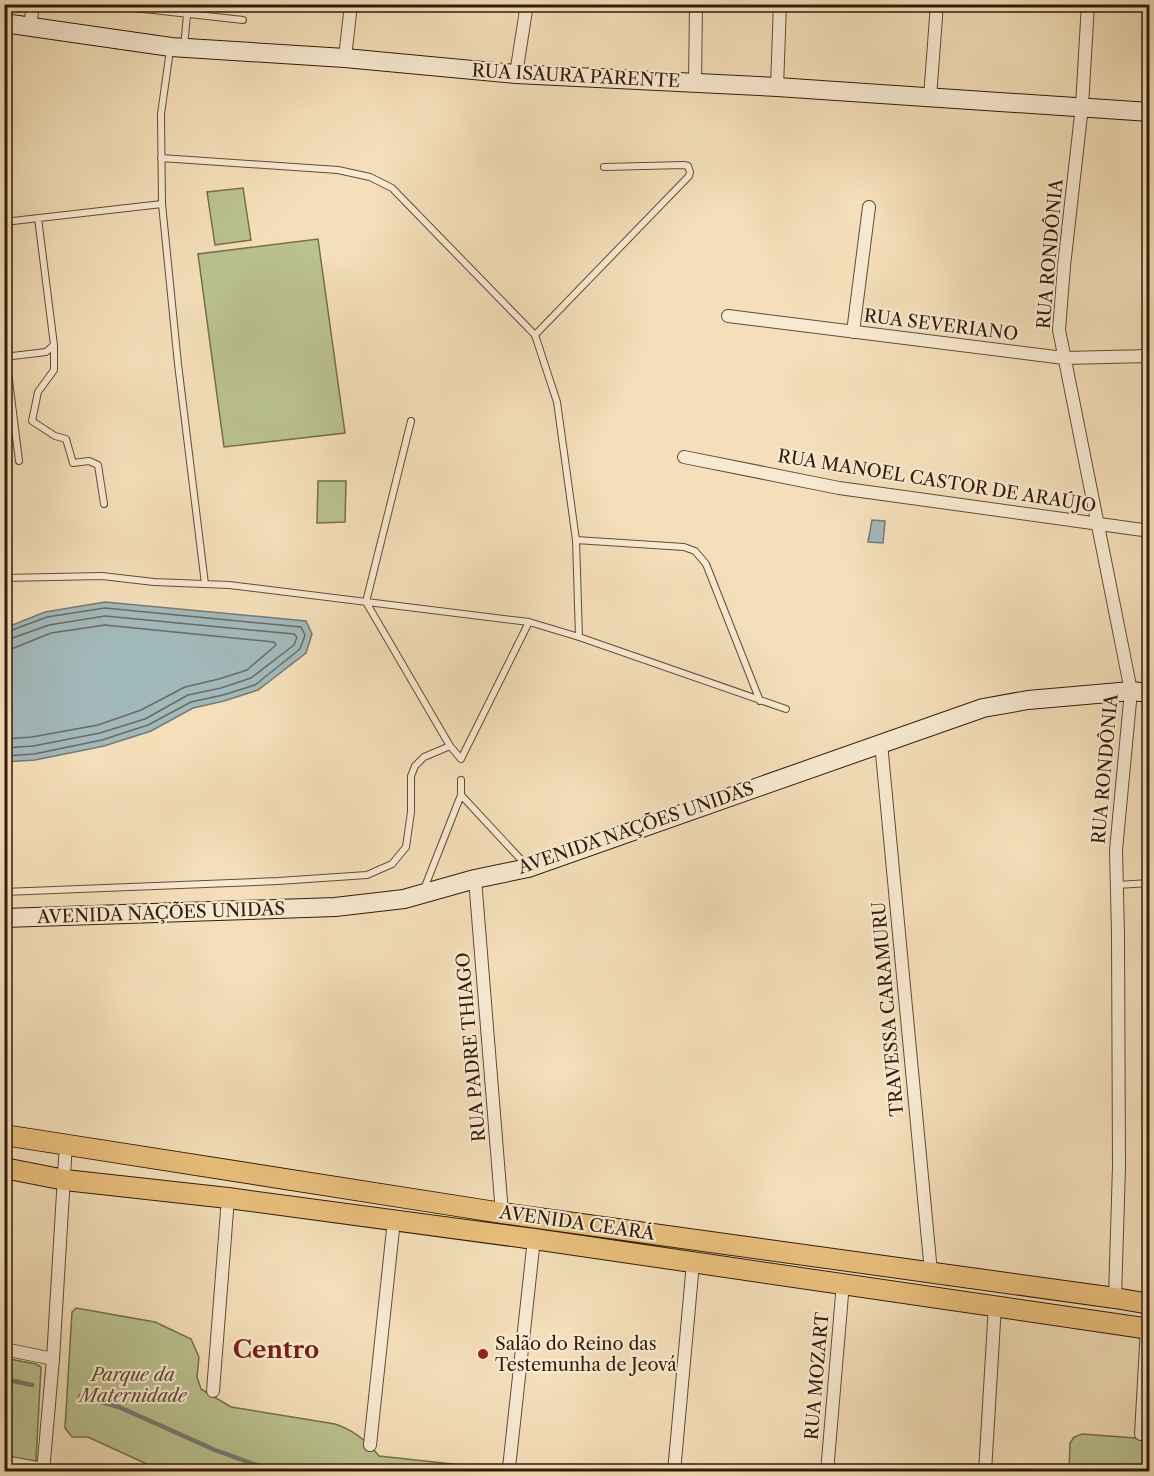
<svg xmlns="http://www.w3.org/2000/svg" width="1154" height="1476" viewBox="0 0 1154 1476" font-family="'Libre Caslon Text',serif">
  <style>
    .green { fill: #bac290; stroke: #766e4c; stroke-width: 1.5 }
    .water { fill: #a2b9bb; stroke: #757a74; stroke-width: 1.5 }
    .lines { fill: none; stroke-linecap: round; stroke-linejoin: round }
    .shore { stroke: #6a6a62; stroke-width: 1.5 }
    .stream { stroke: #757a74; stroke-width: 4.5 }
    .lane-casing { stroke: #624c35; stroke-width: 8 }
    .street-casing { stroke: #624c35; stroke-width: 14 }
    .secondary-casing { stroke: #311b09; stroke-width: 20 }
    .primary-casing { stroke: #311b09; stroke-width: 22 }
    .lane { stroke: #f8ead2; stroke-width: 6 }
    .street { stroke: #f8ead2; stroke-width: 12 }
    .secondary { stroke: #f8ead2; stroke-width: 18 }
    .primary { stroke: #eac07d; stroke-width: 20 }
    .poi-dot { fill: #8f2418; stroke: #f8ead2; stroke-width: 2 }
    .labels { text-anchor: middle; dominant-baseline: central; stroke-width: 4.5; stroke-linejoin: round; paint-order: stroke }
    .street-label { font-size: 18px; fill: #311b09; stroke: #f8ead2 }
    .poi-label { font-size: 18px; fill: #311b09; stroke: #f8ead2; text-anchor: start }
    .park-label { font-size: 18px; font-style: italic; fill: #5a4d32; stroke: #f8ead2 }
    .district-label { font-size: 24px; font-weight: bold; fill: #7a1f14; stroke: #f8ead2 }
  </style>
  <rect width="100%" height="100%" fill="#f4dfba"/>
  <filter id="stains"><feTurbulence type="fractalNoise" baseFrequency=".00333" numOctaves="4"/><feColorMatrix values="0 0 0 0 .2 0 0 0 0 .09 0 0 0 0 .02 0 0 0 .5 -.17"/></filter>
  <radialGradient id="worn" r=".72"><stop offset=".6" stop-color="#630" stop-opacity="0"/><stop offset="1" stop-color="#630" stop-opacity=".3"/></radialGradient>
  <path class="green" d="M 243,188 L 251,240 L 215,245 L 207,192 Z
    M 318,239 L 345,433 L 224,447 L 198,254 Z
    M 318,481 L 346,481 L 345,522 L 317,523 Z
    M 76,1308 L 155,1322 L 191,1339 L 199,1357 L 197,1377 L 201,1389 L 231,1407 L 335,1424 C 354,1430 367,1441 379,1456 L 471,1466 L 492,1471 L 162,1471 L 88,1437 L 72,1437 L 65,1428 L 72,1312 Z
    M 4,1358 L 36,1364 L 41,1367 L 36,1460 L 30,1465 L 5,1460 Z
    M 1082,1434 L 1149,1439 L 1149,1471 L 1069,1472 L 1070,1443 L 1074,1437 Z"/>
  <path class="water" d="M 872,520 L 885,521 L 883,543 L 868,542 Z
    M 105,602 L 306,621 L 312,634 L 306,653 L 258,690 L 224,701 L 193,708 L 151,731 L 104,746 L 35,760 L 5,762 L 5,628 L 45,612 Z"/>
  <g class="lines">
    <path class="shore" d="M 4,633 L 47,617 L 105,608 L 301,627 L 305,635 L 300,649 L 255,685 L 223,695 L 191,702 L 148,725 L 102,740 L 34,754 L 4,756
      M 4,641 L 49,625 L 105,616 L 294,634 L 297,637 L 294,645 L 251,678 L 221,688 L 188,695 L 145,719 L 100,733 L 33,746 L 4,748
      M 4,650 L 14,648 L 51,633 L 105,625 L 274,642 L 276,645 L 247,670 L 219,679 L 185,687 L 141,710 L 98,725 L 32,737 L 4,739"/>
    <path class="stream" d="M 4,1379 L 32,1385
      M 80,1396 L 119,1407 L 215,1450 L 276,1472"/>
    <g class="lane-casing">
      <path id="lane" d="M 108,5 L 243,20
        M 184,47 L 188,4
        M 170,50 L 161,114 L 162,204 L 178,364 L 205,584
        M 161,158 L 338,170 L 370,177 L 392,188 L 535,335 L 557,402 L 576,540 L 579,637
        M 4,222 L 162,204
        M 535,335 L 689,176 L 690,172 L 688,166 L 684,165 L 604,167
        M 54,345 L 54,370 L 38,392 L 32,421 L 55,436 L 66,439 L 73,463 L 89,461 L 98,465 L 104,504
        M 4,357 L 46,352 L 54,345 L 38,218
        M 4,372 L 8,372 L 19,461
        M 411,421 L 366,602 L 450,746 L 461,759 L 529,622
        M 576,540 L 684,547 L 695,551 L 706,564 L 760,701
        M 4,578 L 102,576 L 154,582 L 229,585 L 529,622 L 579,637 L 786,709
        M 461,795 L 526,865
        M 1117,885 L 1150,883
        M 424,889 L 461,795 L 461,780
        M 4,892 L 278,881 L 367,875 L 392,864 L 406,847 L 411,812 L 411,776 L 415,766 L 424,757 L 450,746"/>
    </g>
    <g class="street-casing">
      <path id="street" d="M 1088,4 L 1082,106 L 1064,266 L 1059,330 L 1131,691 L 1116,850 L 1118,934 L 1119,1167 L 1115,1298
        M 30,26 L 33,4
        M 345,58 L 351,4
        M 516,74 L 527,4
        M 695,83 L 696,4
        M 777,87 L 780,4
        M 930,97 L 937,4
        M 728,316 L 1064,358 L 1150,356
        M 853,332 L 869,207
        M 684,457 L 839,488 L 1150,531
        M 881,743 L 931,1272
        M 475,879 L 502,1213
        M 4,1349 L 53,1359
        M 213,1391 L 228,1198
        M 1141,1434 L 1147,1328
        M 370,1445 L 394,1220
        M 4,1462 L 43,1469
        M 509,1468 L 534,1239
        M 43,1472 L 53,1359 L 66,1143
        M 674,1472 L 693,1263
        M 827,1472 L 843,1283
        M 985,1472 L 995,1305"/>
    </g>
    <g class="secondary-casing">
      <path id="secondary" d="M 4,23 L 171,47 L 345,58 L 516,74 L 777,87 L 1150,112
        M 4,918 L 335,907 L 404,899 L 475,879 L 528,868 L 983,708 L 1028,700 L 1131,691 L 1150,693"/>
    </g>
    <g class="primary-casing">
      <path id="primary" d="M 4,1135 L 502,1213 L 1115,1298 L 1150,1304
        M 4,1168 L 65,1180 L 228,1198 L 534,1239 L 1150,1329"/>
    </g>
    <use href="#lane" class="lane"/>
    <use href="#street" class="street"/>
    <use href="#secondary" class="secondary"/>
    <use href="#primary" class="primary"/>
  </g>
  <circle class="poi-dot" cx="483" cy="1354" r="6"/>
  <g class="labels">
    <g class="street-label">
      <text transform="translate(576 76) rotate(3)">RUA ISAURA PARENTE</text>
      <text transform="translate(1050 254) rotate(-85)">RUA RONDÔNIA</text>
      <text transform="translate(941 325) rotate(7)">RUA SEVERIANO</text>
      <text transform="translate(937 481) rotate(9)">RUA MANOEL CASTOR DE ARAÚJO</text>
      <text transform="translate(1105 769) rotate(-85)">RUA RONDÔNIA</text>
      <text transform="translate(636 828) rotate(-19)">AVENIDA NAÇÕES UNIDAS</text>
      <text transform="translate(161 913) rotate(-2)">AVENIDA NAÇÕES UNIDAS</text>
      <text transform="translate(888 1009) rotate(-95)">TRAVESSA CARAMURU</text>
      <text transform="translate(471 1047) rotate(-95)">RUA PADRE THIAGO</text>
      <text transform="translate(577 1223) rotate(8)">AVENIDA CEARÁ</text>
      <text transform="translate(817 1376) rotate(-85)">RUA MOZART</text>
    </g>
    <g class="poi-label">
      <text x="495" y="1344">Salão do Reino das<tspan x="495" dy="21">Testemunha de Jeová</tspan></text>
    </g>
    <g class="park-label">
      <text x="133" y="1375">Parque da<tspan x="133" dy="21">Maternidade</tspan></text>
    </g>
    <g class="district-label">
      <text x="276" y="1349">Centro</text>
    </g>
  </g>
  <rect width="1154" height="1476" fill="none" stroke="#f4dfba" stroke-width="24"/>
  <rect x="6" y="6" width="1142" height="1464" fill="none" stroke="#311b09" stroke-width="3"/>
  <rect x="12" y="12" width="1130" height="1452" fill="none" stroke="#311b09" stroke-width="1.5"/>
  <rect width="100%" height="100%" filter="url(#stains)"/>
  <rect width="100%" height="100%" fill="url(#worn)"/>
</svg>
